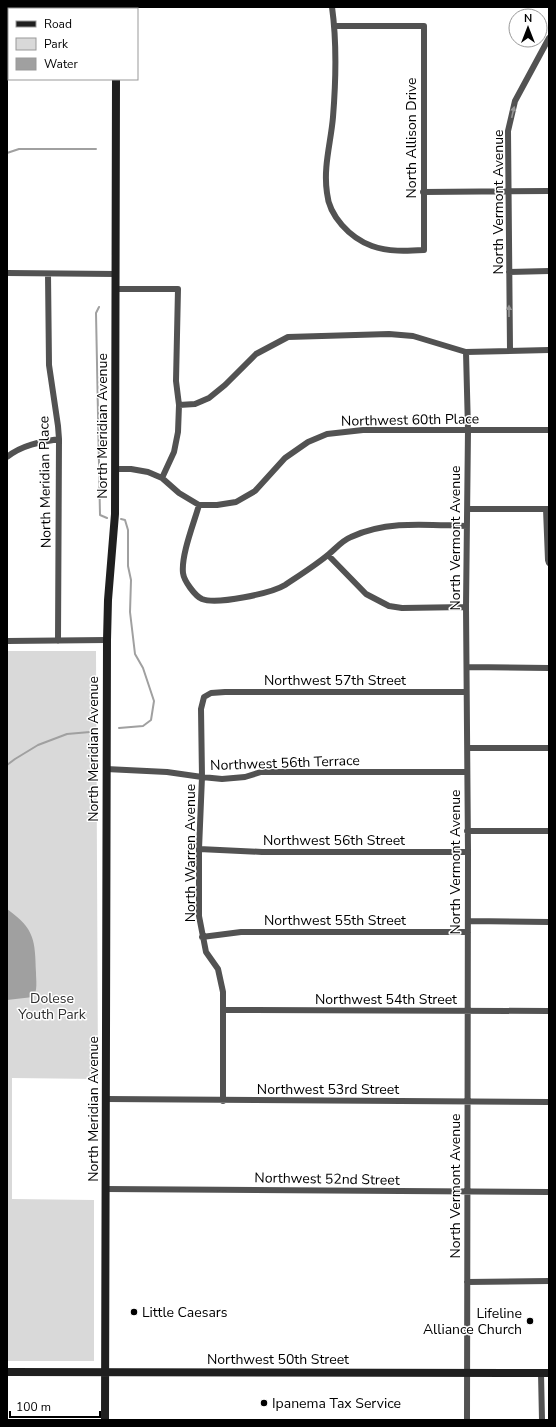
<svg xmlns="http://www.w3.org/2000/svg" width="556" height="1427" viewBox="0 0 556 1427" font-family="'Nunito Sans',sans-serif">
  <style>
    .green { fill: #d9d9d9 }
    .water { fill: #a0a0a0 }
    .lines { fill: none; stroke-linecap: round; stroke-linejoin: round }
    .stream { stroke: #a0a0a0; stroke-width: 2 }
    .street { stroke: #525252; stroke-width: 6 }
    .secondary { stroke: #1f1f1f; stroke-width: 8 }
    .oneway { fill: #979797 }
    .poi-dot { fill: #000; stroke: #fff; stroke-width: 1.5 }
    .labels { text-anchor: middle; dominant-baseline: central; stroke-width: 3; stroke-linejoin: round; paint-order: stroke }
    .street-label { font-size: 14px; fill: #000; stroke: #fff }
    .park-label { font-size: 14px; fill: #303030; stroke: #fff }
    .poi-label { font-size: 14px; fill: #000; stroke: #fff; text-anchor: start }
  </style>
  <rect width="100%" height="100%" fill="#fff"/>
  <path class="green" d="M 7,651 L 96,651 L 98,1079 L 12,1078 L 12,1199 L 94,1200 L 94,1361 L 7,1361 Z"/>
  <path class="water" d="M 7,909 C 35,929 35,940 36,973 C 36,980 38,991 33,997 L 7,1000 Z"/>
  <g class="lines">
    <path class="stream" d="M 7,153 L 19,149 L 96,149
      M 99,307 L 96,313 L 100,515 L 107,518
      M 119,728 L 143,726 L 151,720 L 154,701 L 143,668 L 135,654 L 130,612 L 131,580 L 128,566 L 128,530 L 125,520 L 121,519
      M 7,765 L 15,759 L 38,745 L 67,734 L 90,732"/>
    <path class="street" d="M 332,7 C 337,43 336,80 333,117 C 331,142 323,167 327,193 C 329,216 350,238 372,246 C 388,252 407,251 424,250 L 424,26 L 335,26
      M 423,192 L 549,191
      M 509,272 L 549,271
      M 7,273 L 116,274
      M 48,274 L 49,365 L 58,426 L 59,439 L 58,641
      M 116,289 L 178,289 L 176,381 L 179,405 L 178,432 L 174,452 L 162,478
      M 510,350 L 508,131 L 515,101 L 549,38
      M 466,352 L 468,430 L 466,607 L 468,852 L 467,1420
      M 179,405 L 195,404 L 209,398 L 225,385 L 256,354 L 288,337 L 389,334 L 413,336 L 466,352 L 549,350
      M 7,457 C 22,445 40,442 59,439
      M 115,469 L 131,469 L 148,472 L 162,478 L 179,493 L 199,505 L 217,505 L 236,502 L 255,491 L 285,458 L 308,442 L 327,434 L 363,430 L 549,430
      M 199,505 C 194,523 181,555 183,573 C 184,581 195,596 202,599 C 217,605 272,593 285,585 C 300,575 316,565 329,554 C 336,548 343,540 351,537 C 387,520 428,525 467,526
      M 468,509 L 549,509
      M 546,509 L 548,560 L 549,563
      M 328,555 L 366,594 L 389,606 L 402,608 L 466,607
      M 7,641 L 107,640
      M 467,667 L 549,668
      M 468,748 L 549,748
      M 106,769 L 167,772 L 202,777 L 222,779 L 245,777 L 261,772 L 466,772
      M 467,831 L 549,831
      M 199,849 L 262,852 L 468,852
      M 468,921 L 549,922
      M 202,937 L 241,932 L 468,932
      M 223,1010 L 549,1011
      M 106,1099 L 549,1102
      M 223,1101 L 223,992 L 218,969 L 206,952 L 199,916 L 199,849 L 202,777 L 201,709 L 204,697 L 211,693 L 225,692 L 466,692
      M 105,1189 L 549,1192
      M 467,1282 L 549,1281
      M 541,1373 L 542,1420"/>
    <path class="secondary" d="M 111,7 L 112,9
      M 7,1372 L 549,1373
      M 105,1420 L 107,640 L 108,600 L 115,514 L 116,79"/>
  </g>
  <defs><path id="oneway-solid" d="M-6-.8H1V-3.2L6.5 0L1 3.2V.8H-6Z"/></defs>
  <g class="oneway">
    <use href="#oneway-solid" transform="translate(513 112) rotate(-77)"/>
    <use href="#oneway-solid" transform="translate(509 311) rotate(-90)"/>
  </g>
  <g class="poi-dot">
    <circle cx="134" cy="1312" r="4"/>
    <circle cx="530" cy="1321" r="4"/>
    <circle cx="264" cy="1403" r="4"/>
  </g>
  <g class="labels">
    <g class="street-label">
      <text transform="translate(411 138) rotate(-90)">North Allison Drive</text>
      <text transform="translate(498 202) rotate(-90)">North Vermont Avenue</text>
      <text transform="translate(410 420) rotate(-1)">Northwest 60th Place</text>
      <text transform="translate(102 426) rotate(-90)">North Meridian Avenue</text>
      <text transform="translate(45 482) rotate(-91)">North Meridian Place</text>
      <text transform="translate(455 538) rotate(-90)">North Vermont Avenue</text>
      <text x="335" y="680">Northwest 57th Street</text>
      <text transform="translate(93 749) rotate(-90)">North Meridian Avenue</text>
      <text transform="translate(285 763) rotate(-2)">Northwest 56th Terrace</text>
      <text x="334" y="840">Northwest 56th Street</text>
      <text transform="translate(190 853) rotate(-90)">North Warren Avenue</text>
      <text transform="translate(455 862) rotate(-90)">North Vermont Avenue</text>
      <text x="335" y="920">Northwest 55th Street</text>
      <text x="386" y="999">Northwest 54th Street</text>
      <text x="328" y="1089">Northwest 53rd Street</text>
      <text transform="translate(93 1109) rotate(-90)">North Meridian Avenue</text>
      <text transform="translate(327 1179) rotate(1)">Northwest 52nd Street</text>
      <text transform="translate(455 1186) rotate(-90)">North Vermont Avenue</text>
      <text x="278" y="1359">Northwest 50th Street</text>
    </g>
    <g class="park-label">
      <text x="52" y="998">Dolese<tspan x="52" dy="16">Youth Park</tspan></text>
    </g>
    <g class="poi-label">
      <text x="142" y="1312">Little Caesars</text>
      <text x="522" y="1313" text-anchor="end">Lifeline<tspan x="522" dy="16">Alliance Church</tspan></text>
      <text x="272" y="1403">Ipanema Tax Service</text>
    </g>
  </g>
  <rect width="556" height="1427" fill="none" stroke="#000000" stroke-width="16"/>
  <rect x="8" y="8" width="130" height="72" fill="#ffffff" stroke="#999999"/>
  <rect x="16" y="21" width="20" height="6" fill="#1f1f1f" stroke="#999999"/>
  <text x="44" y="28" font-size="12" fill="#000000">Road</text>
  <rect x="16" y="38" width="20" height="12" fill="#d9d9d9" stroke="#999999"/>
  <text x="44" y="48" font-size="12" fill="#000000">Park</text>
  <rect x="16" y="58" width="20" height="12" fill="#a0a0a0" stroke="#999999"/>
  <text x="44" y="68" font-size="12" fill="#000000">Water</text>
  <g transform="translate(528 28)"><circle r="19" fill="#ffffff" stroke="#999999"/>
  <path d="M0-3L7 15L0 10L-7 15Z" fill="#000000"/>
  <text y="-6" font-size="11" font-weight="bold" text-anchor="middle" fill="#000000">N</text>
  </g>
  <path d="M10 1411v6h90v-6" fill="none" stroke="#000000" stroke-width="2"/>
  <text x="16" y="1411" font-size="12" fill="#000000" stroke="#ffffff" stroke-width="3" paint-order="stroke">100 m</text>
</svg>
